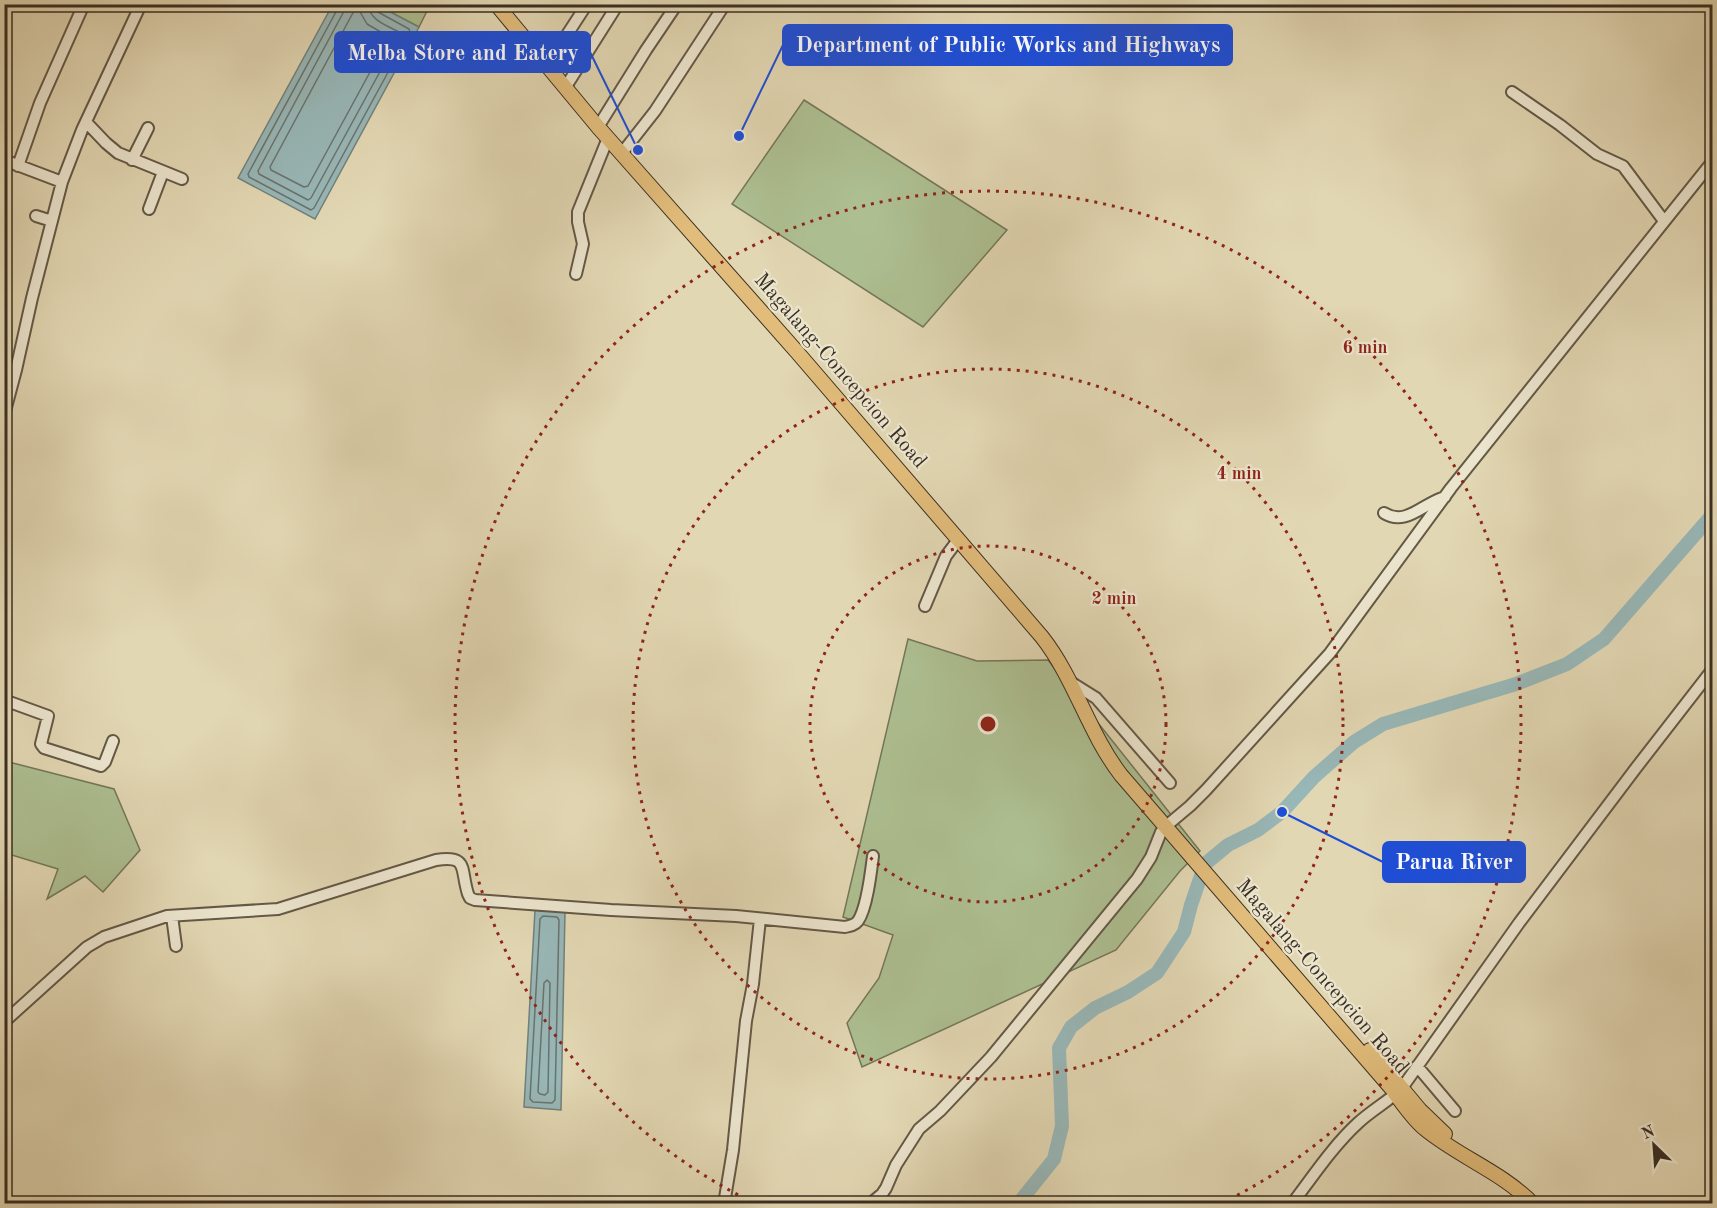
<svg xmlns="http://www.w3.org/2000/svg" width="1717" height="1208" viewBox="0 0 1717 1208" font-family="'Old Standard TT',serif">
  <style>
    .green { fill: #adbf91; stroke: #74775a; stroke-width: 1.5 }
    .water { fill: #98b7b7; stroke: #72817c; stroke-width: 1.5 }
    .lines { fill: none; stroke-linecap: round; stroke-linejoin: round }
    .shore { stroke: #69736d; stroke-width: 1.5 }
    .river { stroke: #98b7b7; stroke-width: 14 }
    .minor-casing { stroke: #645947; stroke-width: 14 }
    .major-casing { stroke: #3a2f23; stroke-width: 16 }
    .minor { stroke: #ece5ce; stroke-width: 10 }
    .major { stroke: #e1bc7a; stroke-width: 14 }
    .ring { fill: none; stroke: #8f2418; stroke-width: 3; stroke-dasharray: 3 6 }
    .labels { text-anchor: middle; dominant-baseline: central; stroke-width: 4.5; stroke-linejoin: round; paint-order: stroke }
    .street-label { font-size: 21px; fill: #3a2f23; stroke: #ece5ce }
    .centre { fill: #8f2418; stroke: #ece5ce; stroke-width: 3 }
    .ring-label { font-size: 18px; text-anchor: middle; font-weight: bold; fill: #8f2418; stroke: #ece5ce; stroke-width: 4.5; stroke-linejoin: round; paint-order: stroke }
    .leader { fill: none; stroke: #1d4ed8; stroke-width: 2 }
    .callout-dot { fill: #1d4ed8; stroke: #ece5ce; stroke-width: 2 }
    .callout { fill: #1d4ed8; stroke: #1d4ed8; stroke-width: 2 }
    .callout-label { font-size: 22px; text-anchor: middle; font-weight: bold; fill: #fff }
  </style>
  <rect width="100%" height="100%" fill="#e2d7b3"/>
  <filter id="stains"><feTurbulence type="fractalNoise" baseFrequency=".00333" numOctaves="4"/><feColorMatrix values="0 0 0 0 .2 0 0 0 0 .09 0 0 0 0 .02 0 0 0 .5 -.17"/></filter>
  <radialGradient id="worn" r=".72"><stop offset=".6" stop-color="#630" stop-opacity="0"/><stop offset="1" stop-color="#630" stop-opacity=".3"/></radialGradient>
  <path class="green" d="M 377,5 L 430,5 L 419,27 Z
    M 804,100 L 1007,230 L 923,327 L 732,204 Z
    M 908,639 L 977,661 L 1048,660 L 1200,851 L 1180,871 L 1116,950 L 862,1067 L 847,1023 L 879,978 L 893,935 L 843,917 Z
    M 5,761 L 114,789 L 140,850 L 103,892 L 85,876 L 47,899 L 58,869 L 5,853 Z"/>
  <path class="water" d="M 333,4 L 377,5 L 419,27 L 315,219 L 238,178 Z
    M 535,910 L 565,912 L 561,1110 L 524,1107 Z"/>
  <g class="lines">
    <path class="shore" d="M 337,4 L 337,10 L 248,174 L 249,177 L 311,210 L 314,208 L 410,32 L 409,29 L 378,12 L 375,4
      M 345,4 L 343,13 L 258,171 L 259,174 L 308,200 L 311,198 L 400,35 L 399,32 C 386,25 369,20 368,4
      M 355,9 L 359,10 L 367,24 L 386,35 L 388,39 L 308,186 L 304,187 L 271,170 L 270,167 Z
      M 543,916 L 557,917 L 559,920 L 555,1100 L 552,1103 L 533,1102 L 530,1099 L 540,919 Z
      M 547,980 L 550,983 L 548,1092 L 545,1095 L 540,1094 L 538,1092 L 544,983 Z"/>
    <path class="river" d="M 1018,1204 L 1054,1159 L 1062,1126 L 1059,1048 L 1071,1027 L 1095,1008 L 1128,992 L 1157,973 L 1184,932 L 1191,905 L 1205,864 L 1228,845 L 1258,830 L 1282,812 L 1314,777 L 1354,742 L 1383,724 L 1516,684 L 1567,664 L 1604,639 L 1712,515"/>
    <g class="minor-casing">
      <path id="minor" d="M 546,67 L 587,4
        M 565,88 L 618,4
        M 1512,92 L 1560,125 L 1597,154 L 1623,166 L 1664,221
        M 86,122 L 106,143 L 118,153 L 182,179
        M 598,127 L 646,50 L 677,4
        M 622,153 L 655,111 L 725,4
        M 4,160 L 62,182
        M 132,160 L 148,128
        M 18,166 L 40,103 L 84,4
        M 149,209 L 163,172
        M 36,216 L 52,221
        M 576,274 L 583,244 L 578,222 L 578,212 L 608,138
        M 4,415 L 16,370 L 32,298 L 62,182 L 82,130 L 141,4
        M 1384,513 C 1406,527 1423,503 1445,497
        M 925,606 L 946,556 L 958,540
        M 1072,683 L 1096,698 L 1170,783
        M 4,700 L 48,716 L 41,744 L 44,748 L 101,766 L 105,762 L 113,741
        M 172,916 L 176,946
        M 4,1022 L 87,947 L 104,937 L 167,916 L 278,909 L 436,860 C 469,855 460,869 468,894 L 470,898 L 475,900 L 611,910 L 736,916 L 845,927 C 850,926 855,925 858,921 C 867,908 871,872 873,856
        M 1417,1066 L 1455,1111
        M 724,1204 L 733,1150 L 746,1021 L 753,984 L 760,919
        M 870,1204 L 882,1194 L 886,1188 L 896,1165 L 919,1129 L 940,1111 L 991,1057 L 1137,879 L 1151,857 L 1161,832 L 1165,827 L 1190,806 L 1206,790 L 1330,653 L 1451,488 L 1712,162
        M 1292,1204 C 1313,1176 1333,1146 1358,1123 C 1372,1110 1389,1101 1402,1088 L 1519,923 L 1636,768 L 1712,670"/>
    </g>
    <g class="major-casing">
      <path id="major" d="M 496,4 L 598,127 L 797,352 L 1042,637 C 1075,679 1088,732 1121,775 L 1392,1089 C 1402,1103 1412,1118 1425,1129 C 1459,1157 1502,1172 1533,1204
        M 1370,1050 L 1420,1110 L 1445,1134"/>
    </g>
    <use href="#minor" class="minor"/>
    <use href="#major" class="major"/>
  </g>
  <g class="ring">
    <circle cx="988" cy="724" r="178"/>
    <circle cx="988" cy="724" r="355"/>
    <path d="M754 1203A533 533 0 1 1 1222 1203"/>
  </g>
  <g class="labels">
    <g class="street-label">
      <text transform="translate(840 371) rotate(49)">Magalang-Concepcion Road</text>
      <text transform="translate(1322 977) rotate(49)">Magalang-Concepcion Road</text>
    </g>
  </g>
  <circle cx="988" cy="724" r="9" class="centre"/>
  <g class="ring-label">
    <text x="1365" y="353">6 min</text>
    <text x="1239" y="479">4 min</text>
    <text x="1114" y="604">2 min</text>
  </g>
  <path class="leader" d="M739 136L783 45M638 150L590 52M1282 812L1383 862"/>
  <g class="callout-dot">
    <circle cx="739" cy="136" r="6"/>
    <circle cx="638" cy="150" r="6"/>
    <circle cx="1282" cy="812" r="6"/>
  </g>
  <g class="callout">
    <rect x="783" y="25" width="449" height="40" rx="6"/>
    <rect x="335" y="32" width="255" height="40" rx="6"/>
    <rect x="1383" y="842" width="142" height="40" rx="6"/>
  </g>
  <g class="callout-label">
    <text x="1008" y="52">Department of Public Works and Highways</text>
    <text x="463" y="60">Melba Store and Eatery</text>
    <text x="1454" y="869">Parua River</text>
  </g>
  <rect width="1717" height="1208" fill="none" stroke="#e2d7b3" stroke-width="24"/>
  <rect x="6" y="6" width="1705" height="1196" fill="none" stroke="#3a2f23" stroke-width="3"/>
  <rect x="12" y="12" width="1693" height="1184" fill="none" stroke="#3a2f23" stroke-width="1.5"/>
  <g transform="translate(1654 1145) rotate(335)" stroke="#ece5ce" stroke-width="4.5" paint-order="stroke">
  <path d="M0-4.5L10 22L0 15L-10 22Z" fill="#3a2f23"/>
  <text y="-9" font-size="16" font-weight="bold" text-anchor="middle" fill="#3a2f23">N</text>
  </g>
  <rect width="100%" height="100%" filter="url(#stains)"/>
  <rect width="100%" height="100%" fill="url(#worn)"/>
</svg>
